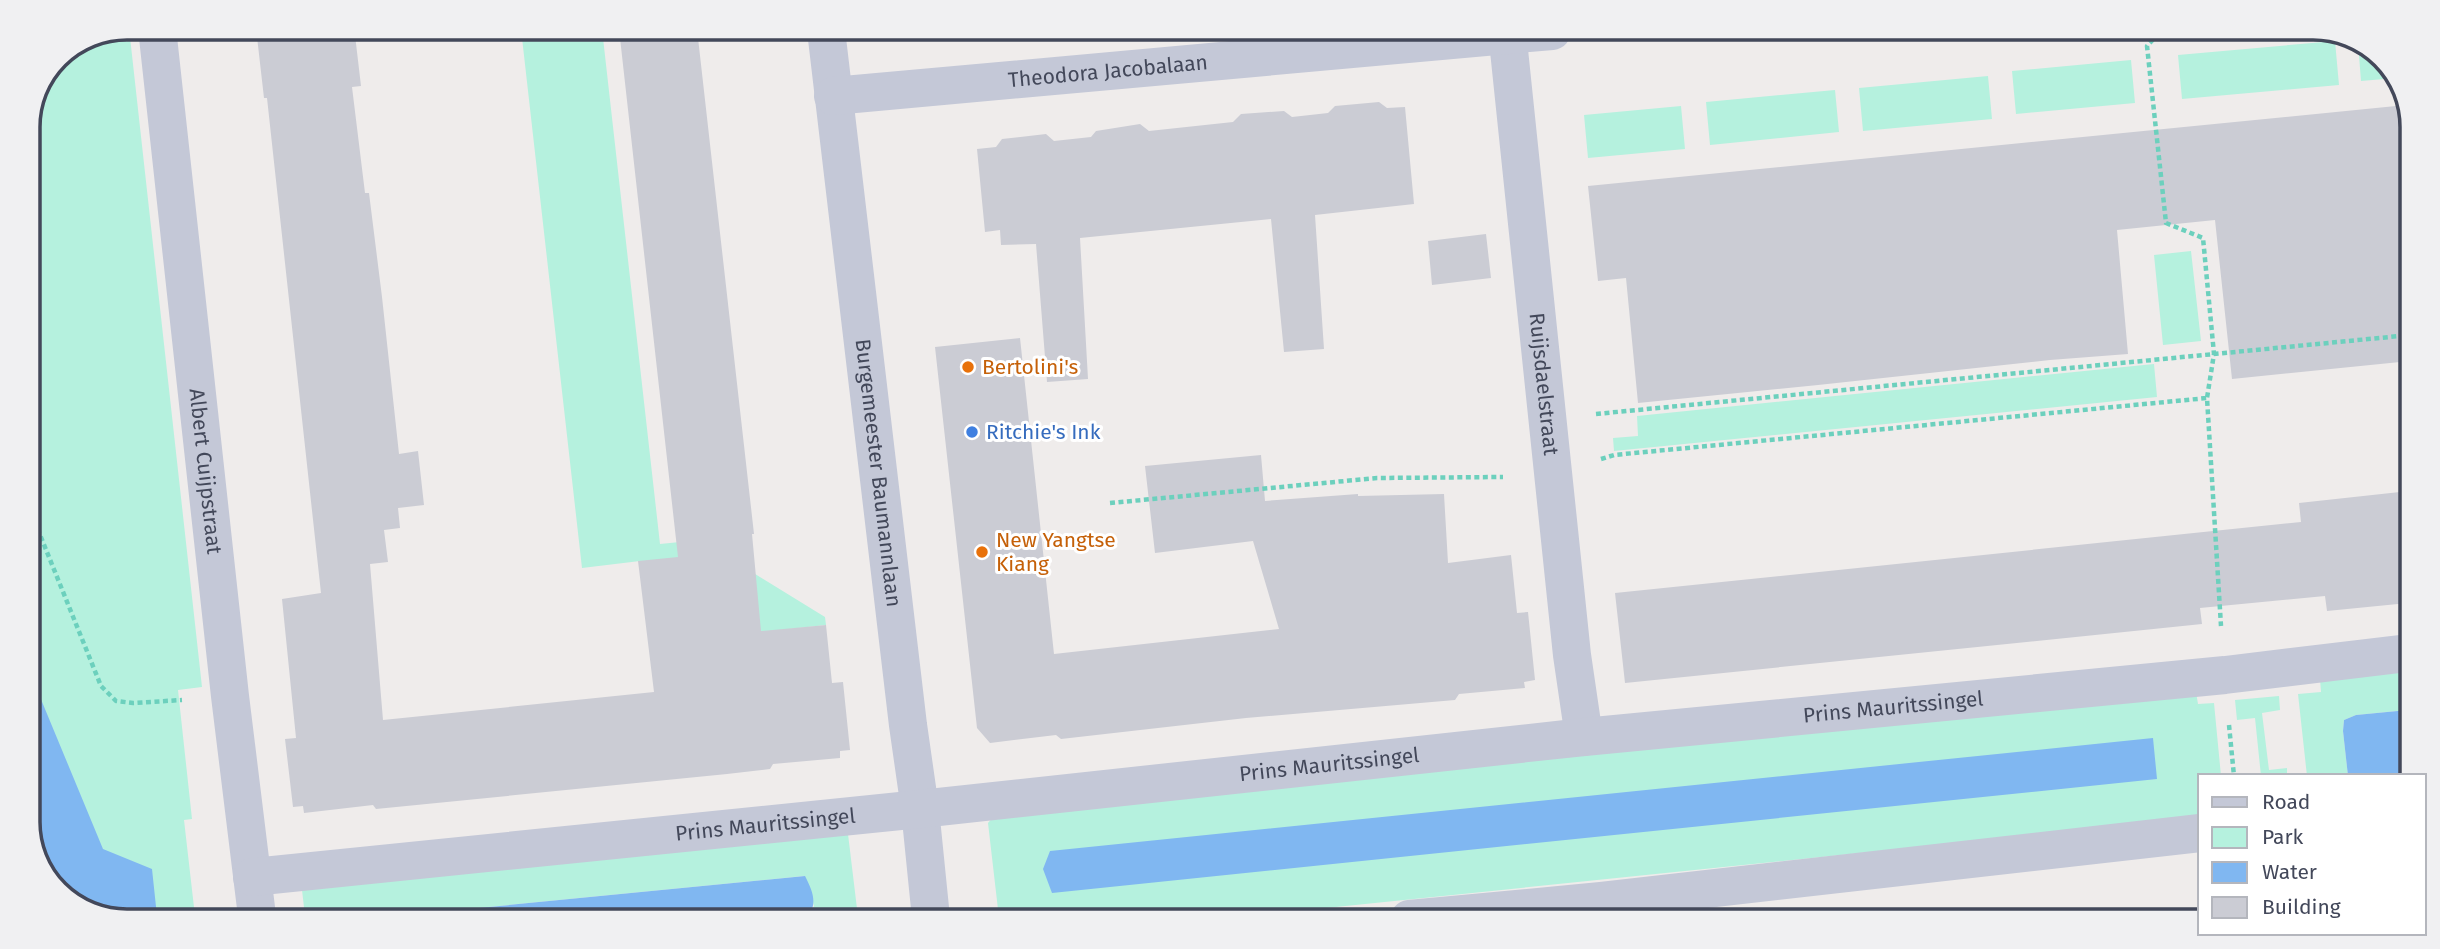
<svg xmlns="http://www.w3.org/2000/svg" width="2440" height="949" viewBox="0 0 2440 949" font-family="'Fira Sans',sans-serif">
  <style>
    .green { fill: #b5f1de }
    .water { fill: #80b7f1 }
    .building { fill: #cbccd4 }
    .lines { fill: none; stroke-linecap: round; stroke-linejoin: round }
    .path { stroke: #6cd0bd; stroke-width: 4.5; stroke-dasharray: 5 3.5; stroke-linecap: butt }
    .minor { stroke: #c4c8d7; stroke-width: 38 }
    .food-dot { fill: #e8710a; stroke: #fff; stroke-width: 2.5 }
    .shop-dot { fill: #3f7fe0; stroke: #fff; stroke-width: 2.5 }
    .labels { text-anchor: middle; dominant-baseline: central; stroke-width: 6; stroke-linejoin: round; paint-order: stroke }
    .street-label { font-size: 21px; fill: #43485a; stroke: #fff }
    .food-label { font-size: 21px; fill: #c56008; stroke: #fff; text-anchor: start }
    .shop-label { font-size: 21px; fill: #366cbe; stroke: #fff; text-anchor: start }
    .rim { fill: none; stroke: #43485a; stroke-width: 3.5 }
  </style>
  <rect width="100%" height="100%" fill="#efeceb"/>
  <path class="green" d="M 129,28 L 202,687 L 178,690 L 192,819 L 184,820 L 195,916 L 95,916 L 48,882 L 28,829 L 28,121 L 57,57 Z
    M 521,29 L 602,29 L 660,544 L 700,540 L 825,617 L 826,625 L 687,640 L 640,561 L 582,568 Z
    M 2335,41 L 2339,85 L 2182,99 L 2178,55 Z
    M 2358,43 L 2392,67 L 2396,78 L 2361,81 Z
    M 2131,60 L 2135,103 L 2016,114 L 2012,71 Z
    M 1988,76 L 1992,119 L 1863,131 L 1859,88 Z
    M 1835,90 L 1839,132 L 1710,145 L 1706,102 Z
    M 1681,106 L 1685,149 L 1588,158 L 1584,115 Z
    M 2191,251 L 2201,341 L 2163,345 L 2154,255 Z
    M 2154,364 L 2157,397 L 1614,451 L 1613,438 L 1638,436 L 1637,416 Z
    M 2408,670 L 2408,710 L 2356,715 L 2344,720 L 2343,731 L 2348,776 L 2307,776 L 2298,694 L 2321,692 L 2320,679 Z
    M 2196,692 L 2198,704 L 2214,703 L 2221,776 L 2200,776 L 2200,818 L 1229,918 L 999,918 L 988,823 L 994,816 Z
    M 2279,696 L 2280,710 L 2262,713 L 2269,770 L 2287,768 L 2287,776 L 2261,776 L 2255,718 L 2237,720 L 2235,700 Z
    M 848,834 L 858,917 L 809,917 L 814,906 L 804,876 L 397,916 L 305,916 L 302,890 Z"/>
  <path class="water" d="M 28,668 L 103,849 L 152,869 L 157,916 L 95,916 L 48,882 L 28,829 Z
    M 2408,710 L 2407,776 L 2348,776 L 2343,731 L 2344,720 L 2356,715 Z
    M 2153,738 L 2157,779 L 1052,893 L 1043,869 L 1050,851 Z
    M 805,876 C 813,892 817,901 809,917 L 397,916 Z"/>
  <path class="building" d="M 256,28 L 337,29 L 338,37 L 355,35 L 361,86 L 352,87 L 365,193 L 369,193 L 382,297 L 399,454 L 418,451 L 424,505 L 398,508 L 400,528 L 384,530 L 388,562 L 370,564 L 383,720 L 654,692 L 638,561 L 678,557 L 619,29 L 697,29 L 754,534 L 752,534 L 761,631 L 826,625 L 832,683 L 843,682 L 850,750 L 840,751 L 840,758 L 773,764 L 770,769 L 727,774 L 376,809 L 373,805 L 304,813 L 303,806 L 293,807 L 285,739 L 296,738 L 282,599 L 321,593 L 267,98 L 264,98 Z
    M 1379,102 L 1387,108 L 1405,107 L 1414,204 L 1315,215 L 1324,349 L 1284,352 L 1271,219 L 1080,238 L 1088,379 L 1047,382 L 1036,244 L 1001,245 L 1000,230 L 985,232 L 977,149 L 996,147 L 1002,139 L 1046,134 L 1054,141 L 1091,137 L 1096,131 L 1140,124 L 1149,131 L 1233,122 L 1241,114 L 1284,111 L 1292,117 L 1328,113 L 1335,106 Z
    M 2406,105 L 2412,120 L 2410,361 L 2232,379 L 2215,220 L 2117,230 L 2128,354 L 2050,360 L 1818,385 L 1638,403 L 1626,278 L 1598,281 L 1588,186 Z
    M 1486,234 L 1491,278 L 1432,285 L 1428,241 Z
    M 1020,338 L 1054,654 L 1279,629 L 1253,541 L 1155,553 L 1145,466 L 1261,455 L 1265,501 L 1358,494 L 1358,496 L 1444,494 L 1448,563 L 1511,555 L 1517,613 L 1528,612 L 1535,680 L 1524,682 L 1525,688 L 1459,694 L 1455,700 L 1246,718 L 1061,739 L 1056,735 L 990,743 L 977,728 L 935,347 Z
    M 2409,491 L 2408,603 L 2327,611 L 2325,596 L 2200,608 L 2202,624 L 1625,683 L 1615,593 L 2301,522 L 2299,503 Z"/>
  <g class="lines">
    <path class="path" d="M 2159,33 L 2147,46 L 2166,223 L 2203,238 L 2214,354 L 2207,398 L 2221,626
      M 1596,414 L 2410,335
      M 1601,459 L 1614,455 L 2207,398
      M 1110,503 L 1377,478 L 1503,477
      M 28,505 L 101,686 L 116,701 L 133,703 L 182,700
      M 2229,725 L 2234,776"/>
    <g class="minor">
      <path id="s1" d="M 157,28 L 230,696 L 257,916"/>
      <path id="s2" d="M 826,30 L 908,725 L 920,809 L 931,918"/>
      <path id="s3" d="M 1507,31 L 1572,655 L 1584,737"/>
      <path id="s4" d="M 833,96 L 1552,31"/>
      <path id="s5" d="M 252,877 L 920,809 L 1584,737 L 2225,675 L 2408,653"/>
      <path d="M 1409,919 L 1601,901 L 2200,833"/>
    </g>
  </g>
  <g class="food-dot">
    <circle cx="968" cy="367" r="7"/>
    <circle cx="982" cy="552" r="7"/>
  </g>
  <circle class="shop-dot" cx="972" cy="432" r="7"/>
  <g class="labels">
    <g class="street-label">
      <text stroke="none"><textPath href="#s4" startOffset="276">Theodora Jacobalaan</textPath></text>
      <text stroke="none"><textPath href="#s3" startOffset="355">Ruijsdaelstraat</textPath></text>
      <text stroke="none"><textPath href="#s1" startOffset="446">Albert Cuijpstraat</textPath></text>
      <text stroke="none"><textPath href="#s2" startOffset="446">Burgemeester Baumannlaan</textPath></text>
      <text stroke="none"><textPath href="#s5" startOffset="1650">Prins Mauritssingel</textPath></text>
      <text stroke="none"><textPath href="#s5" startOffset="1083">Prins Mauritssingel</textPath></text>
      <text stroke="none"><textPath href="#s5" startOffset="516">Prins Mauritssingel</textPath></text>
    </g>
    <g class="food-label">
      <text x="982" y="367">Bertolini's</text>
      <text x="996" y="540">New Yangtse<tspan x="996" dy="24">Kiang</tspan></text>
    </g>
    <g class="shop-label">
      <text x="986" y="432">Ritchie's Ink</text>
    </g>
  </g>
  <path d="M0 0H2440V949H0ZM127 40H2313A87 87 0 0 1 2400 127V822A87 87 0 0 1 2313 909H127A87 87 0 0 1 40 822V127A87 87 0 0 1 127 40Z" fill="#f0f0f2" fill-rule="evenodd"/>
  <path class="rim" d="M127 40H2313A87 87 0 0 1 2400 127V822A87 87 0 0 1 2313 909H127A87 87 0 0 1 40 822V127A87 87 0 0 1 127 40Z"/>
  <rect x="2198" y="774" width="228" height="161" fill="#ffffff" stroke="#b4b6bd" stroke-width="2"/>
  <rect x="2212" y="797" width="35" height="10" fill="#c4c8d7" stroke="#b4b6bd" stroke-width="2"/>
  <text x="2262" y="809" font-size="21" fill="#43485a">Road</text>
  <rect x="2212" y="827" width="35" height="21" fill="#b5f1de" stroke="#b4b6bd" stroke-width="2"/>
  <text x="2262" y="844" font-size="21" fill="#43485a">Park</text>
  <rect x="2212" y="862" width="35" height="21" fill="#80b7f1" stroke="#b4b6bd" stroke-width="2"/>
  <text x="2262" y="879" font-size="21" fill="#43485a">Water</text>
  <rect x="2212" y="897" width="35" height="21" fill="#cbccd4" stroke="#b4b6bd" stroke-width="2"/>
  <text x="2262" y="914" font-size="21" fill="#43485a">Building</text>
</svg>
